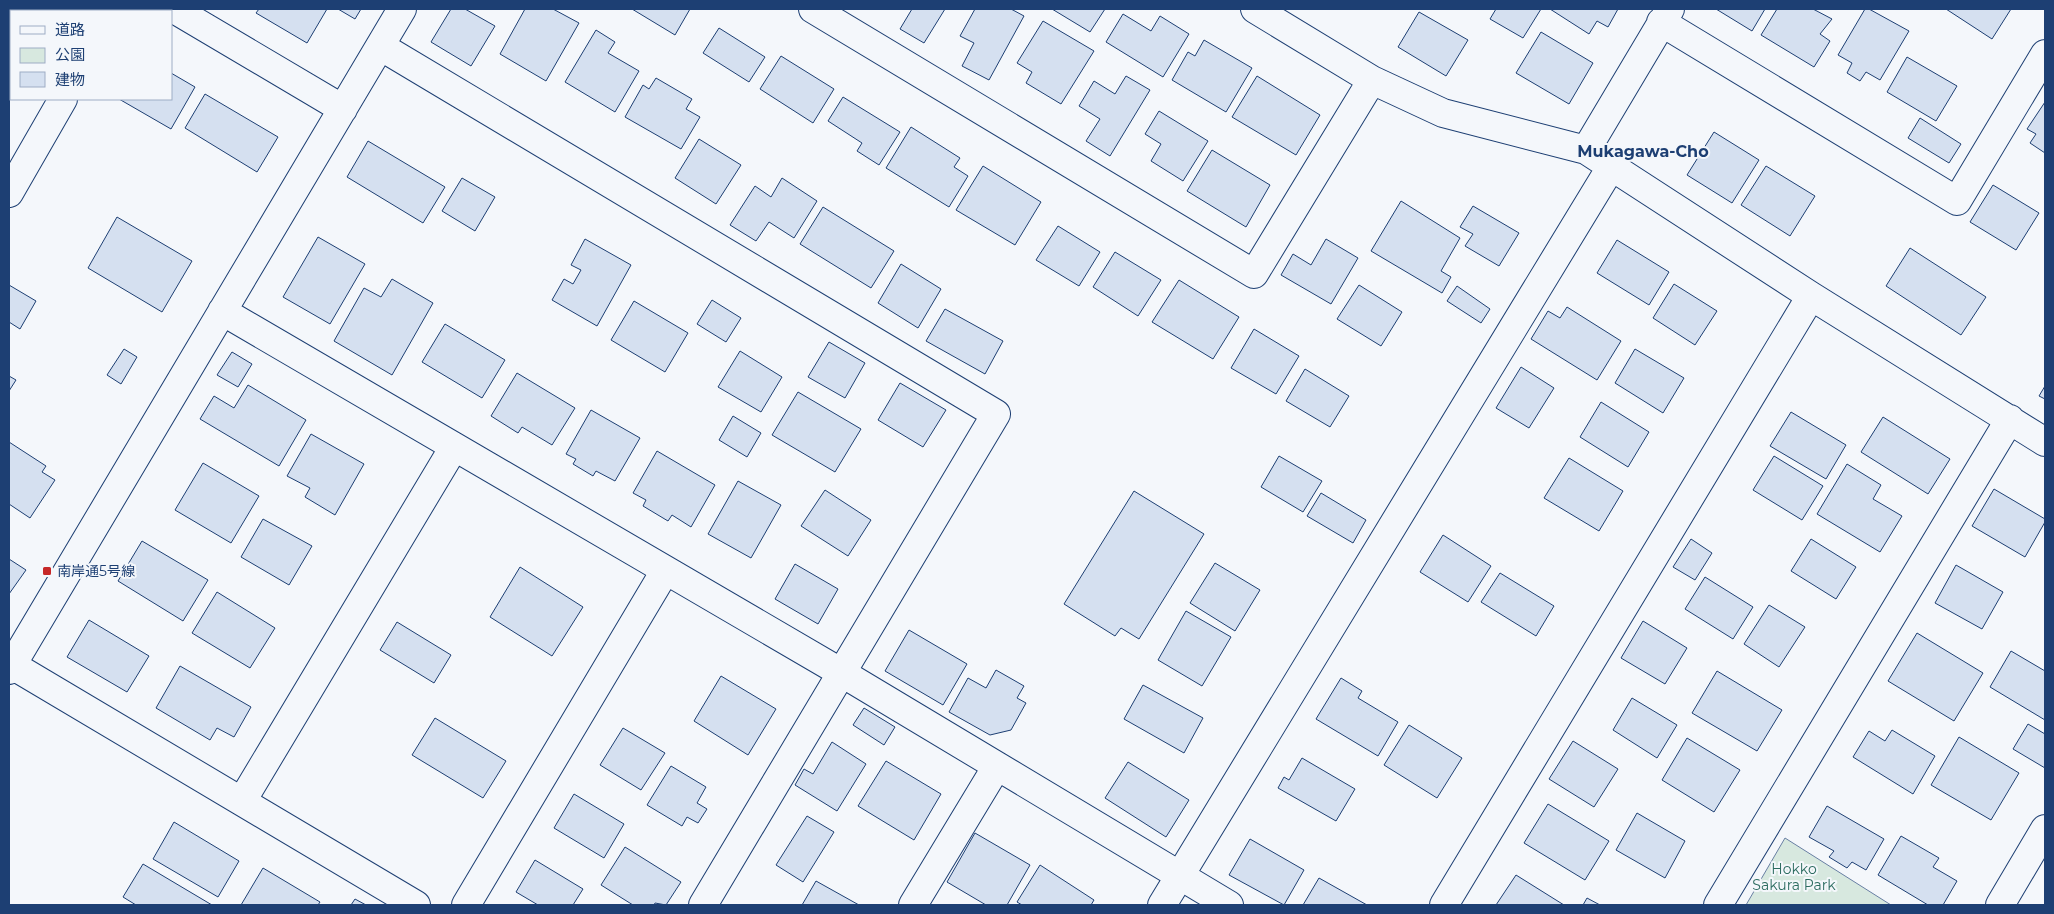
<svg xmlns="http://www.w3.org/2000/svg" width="2054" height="914" viewBox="0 0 2054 914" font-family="Montserrat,'Noto Sans JP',sans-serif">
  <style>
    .green { fill: #d7e8df; stroke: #687fa3 }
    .building { fill: #d5e0f0; stroke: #1d3f73 }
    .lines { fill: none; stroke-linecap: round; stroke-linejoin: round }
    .street-casing { stroke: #1d3f73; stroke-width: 30 }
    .street { stroke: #f4f7fb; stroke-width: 28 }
    .poi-dot { fill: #c62828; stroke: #f4f7fb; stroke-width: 2 }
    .labels { text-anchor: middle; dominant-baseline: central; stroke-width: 4; stroke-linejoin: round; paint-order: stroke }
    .poi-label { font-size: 14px; fill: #1d3f73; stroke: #f4f7fb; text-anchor: start }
    .park-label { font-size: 14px; fill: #2c6c60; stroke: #f4f7fb }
    .quarter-label { font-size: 16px; font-weight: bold; fill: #1d3f73; stroke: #f4f7fb }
  </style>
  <rect width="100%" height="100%" fill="#f4f7fb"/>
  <path class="green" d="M 9,9 L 93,9 L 92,11 L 11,11 L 11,42 L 9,41 Z
    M 1785,838 L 1891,905 L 1746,905 Z"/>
  <path class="building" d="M 259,9 L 327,9 L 307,43 L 256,13 Z
    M 338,9 L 361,9 L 355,19 Z
    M 451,9 L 465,9 L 495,26 L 471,66 L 431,42 Z
    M 525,9 L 553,9 L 579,23 L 546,81 L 500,54 Z
    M 632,9 L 690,9 L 675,35 Z
    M 912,9 L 945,9 L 924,43 L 900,29 Z
    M 975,9 L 1011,9 L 1024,16 L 989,80 L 962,66 L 974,43 L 960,36 Z
    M 1052,9 L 1105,9 L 1090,32 Z
    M 1496,9 L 1541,9 L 1523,38 L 1490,19 Z
    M 1550,9 L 1618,9 L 1608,27 L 1597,21 L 1589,34 Z
    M 1716,9 L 1765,9 L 1752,31 Z
    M 1777,9 L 1813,9 L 1832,19 L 1820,34 L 1830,41 L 1814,67 L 1761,35 Z
    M 1865,9 L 1869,9 L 1909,31 L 1880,80 L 1866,72 L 1860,81 L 1847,73 L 1852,63 L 1838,55 Z
    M 1946,9 L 2011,9 L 1992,39 Z
    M 1419,12 L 1468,40 L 1446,76 L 1398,47 Z
    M 1123,14 L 1151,31 L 1160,16 L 1189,34 L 1163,77 L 1106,42 Z
    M 1043,21 L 1094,51 L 1061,104 L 1026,83 L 1032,72 L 1017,63 Z
    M 719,28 L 765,57 L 749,82 L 703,53 Z
    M 596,30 L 615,42 L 608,53 L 639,71 L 615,112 L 565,82 Z
    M 1541,32 L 1593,63 L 1569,104 L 1516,73 Z
    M 1204,40 L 1252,68 L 1226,112 L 1172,80 L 1188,52 L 1195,56 Z
    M 781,56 L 834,89 L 813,123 L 760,89 Z
    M 1907,57 L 1957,86 L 1936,121 L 1887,92 Z
    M 171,73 L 195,87 L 171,129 L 119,99 L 171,99 Z
    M 1126,76 L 1150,90 L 1110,156 L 1086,141 L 1100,119 L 1079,106 L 1094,81 L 1115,94 Z
    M 1257,76 L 1320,115 L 1296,155 L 1232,117 Z
    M 656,78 L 692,99 L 686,109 L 700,117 L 681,149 L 625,117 L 643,85 L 649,89 Z
    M 205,94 L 278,137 L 257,172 L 185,128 Z
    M 843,97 L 900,132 L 879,165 L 857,151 L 862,143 L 828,121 Z
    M 2045,102 L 2045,153 L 2030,143 L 2036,134 L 2027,129 Z
    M 1159,111 L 1208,141 L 1183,181 L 1151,161 L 1161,144 L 1145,134 Z
    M 1920,118 L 1961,144 L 1949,163 L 1908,138 Z
    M 911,127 L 960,158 L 954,167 L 968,176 L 949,207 L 886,168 Z
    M 1714,132 L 1759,160 L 1732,203 L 1687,175 Z
    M 699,139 L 741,165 L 716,204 L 675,178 Z
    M 368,141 L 445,187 L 423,223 L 347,177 Z
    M 1212,150 L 1270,185 L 1246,227 L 1187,191 Z
    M 983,166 L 1041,202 L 1015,245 L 956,210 Z
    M 1766,166 L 1815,196 L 1790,236 L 1741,205 Z
    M 462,178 L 495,197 L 475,231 L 442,211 Z
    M 782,178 L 817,201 L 794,238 L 769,222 L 756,241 L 730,225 L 755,186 L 771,197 Z
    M 1993,185 L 2039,213 L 2016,250 L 1970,222 Z
    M 1401,201 L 1460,238 L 1441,271 L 1451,277 L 1442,293 L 1371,251 Z
    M 1473,206 L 1519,233 L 1499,266 L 1465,246 L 1473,234 L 1460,227 Z
    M 823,207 L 894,251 L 871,288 L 800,244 Z
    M 117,217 L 192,261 L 162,312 L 88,268 Z
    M 1058,226 L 1100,252 L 1079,286 L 1036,260 Z
    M 318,237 L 365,264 L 330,324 L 283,297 Z
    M 585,239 L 631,265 L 597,326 L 552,300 L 564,279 L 573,284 L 581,270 L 571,265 Z
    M 1326,239 L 1358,258 L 1331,304 L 1281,275 L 1293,254 L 1311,265 Z
    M 1617,240 L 1669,272 L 1649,305 L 1597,273 Z
    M 1910,248 L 1986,297 L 1961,335 L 1886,286 Z
    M 1115,252 L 1161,280 L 1138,316 L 1093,287 Z
    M 901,264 L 941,289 L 918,328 L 878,303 Z
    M 392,279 L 433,303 L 392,375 L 334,341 L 364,288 L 381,297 Z
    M 1179,280 L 1239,317 L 1213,359 L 1152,322 Z
    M 1674,284 L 1717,311 L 1695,345 L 1653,318 Z
    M 9,285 L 36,301 L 20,329 L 9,322 Z
    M 1359,285 L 1402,312 L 1381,346 L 1337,319 Z
    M 1457,286 L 1490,309 L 1481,323 L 1447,301 Z
    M 712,300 L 741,318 L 726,342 L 697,324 Z
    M 634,301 L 688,333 L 665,372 L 611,340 Z
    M 1567,307 L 1621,341 L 1597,380 L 1531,339 L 1548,311 L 1560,318 Z
    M 945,309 L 1003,341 L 985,374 L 926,341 Z
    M 445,324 L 505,360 L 482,398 L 422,362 Z
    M 1254,329 L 1299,356 L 1276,394 L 1231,368 Z
    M 829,342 L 865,363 L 845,398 L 808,377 Z
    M 124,349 L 137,357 L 121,384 L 107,375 Z
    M 1635,349 L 1684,378 L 1663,413 L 1615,383 Z
    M 740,351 L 782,377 L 761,412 L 718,387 Z
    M 232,352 L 252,364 L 238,387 L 217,375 Z
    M 1521,367 L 1554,388 L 1529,428 L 1496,408 Z
    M 1305,369 L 1349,396 L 1330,427 L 1286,401 Z
    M 517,373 L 575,408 L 552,445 L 522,427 L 518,433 L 491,416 Z
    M 9,376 L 16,380 L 9,391 Z
    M 900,383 L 946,410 L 923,447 L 878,420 Z
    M 248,385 L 306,420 L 279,466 L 200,419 L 214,396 L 234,408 Z
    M 2045,386 L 2045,399 L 2039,396 Z
    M 798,392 L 861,429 L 835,472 L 772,435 Z
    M 1601,402 L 1649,432 L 1628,467 L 1580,437 Z
    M 591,410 L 640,438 L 615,481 L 596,471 L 593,476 L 573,464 L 576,459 L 566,454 Z
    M 1791,412 L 1846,445 L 1826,479 L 1770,446 Z
    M 733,416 L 761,433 L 747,457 L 719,440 Z
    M 1883,417 L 1950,459 L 1928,494 L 1861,452 Z
    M 311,434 L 364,464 L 335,515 L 305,497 L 310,488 L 287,476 Z
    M 9,442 L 46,466 L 42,472 L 55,480 L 30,518 L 9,504 Z
    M 657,451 L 715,485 L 691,527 L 672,515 L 668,521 L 643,506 L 646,500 L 633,493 Z
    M 1279,456 L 1322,481 L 1303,512 L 1261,487 Z
    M 1774,456 L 1823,486 L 1802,520 L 1753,490 Z
    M 1569,458 L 1623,491 L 1599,531 L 1544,498 Z
    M 203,463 L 259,496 L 231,543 L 175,510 Z
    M 1847,464 L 1881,485 L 1873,499 L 1902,516 L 1880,552 L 1817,514 Z
    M 738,481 L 781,505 L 751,558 L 708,534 Z
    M 1994,489 L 2045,519 L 2045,522 L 2025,557 L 1972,526 Z
    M 825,490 L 871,520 L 848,556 L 801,526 Z
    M 1134,491 L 1204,534 L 1139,639 L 1121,628 L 1115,636 L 1064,604 Z
    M 1321,493 L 1366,520 L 1353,543 L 1307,516 Z
    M 263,519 L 312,546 L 289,585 L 241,557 Z
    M 1443,535 L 1491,566 L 1468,602 L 1420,572 Z
    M 1691,539 L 1712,553 L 1695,580 L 1673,567 Z
    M 1811,539 L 1856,567 L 1836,599 L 1791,571 Z
    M 142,541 L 208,580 L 183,621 L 118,581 Z
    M 9,559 L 26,570 L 9,594 Z
    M 1215,563 L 1260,590 L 1235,631 L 1190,603 Z
    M 795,564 L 838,589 L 818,624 L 775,599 Z
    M 1956,565 L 2003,592 L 1982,629 L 1935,603 Z
    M 520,567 L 583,607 L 552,656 L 490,617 Z
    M 1500,573 L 1554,606 L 1536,636 L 1481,602 Z
    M 1705,577 L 1753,607 L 1733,639 L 1685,609 Z
    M 217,592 L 275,628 L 250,668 L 192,633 Z
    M 1769,605 L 1805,627 L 1779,667 L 1744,644 Z
    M 1186,611 L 1231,637 L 1202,686 L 1158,660 Z
    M 89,620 L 149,656 L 127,692 L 67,657 Z
    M 1643,621 L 1687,648 L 1665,684 L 1621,658 Z
    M 397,622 L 451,655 L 434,683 L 380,650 Z
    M 909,630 L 967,664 L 943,705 L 885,671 Z
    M 1917,633 L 1983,673 L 1954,721 L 1888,681 Z
    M 2011,651 L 2045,671 L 2045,720 L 1990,687 Z
    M 180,666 L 251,707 L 234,737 L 217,728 L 210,740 L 156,708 Z
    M 996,670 L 1024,686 L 1017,698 L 1026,703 L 1011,730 L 990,735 L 949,712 L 968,678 L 986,688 Z
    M 1717,671 L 1782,710 L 1757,751 L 1692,713 Z
    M 721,676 L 776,709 L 748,755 L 694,721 Z
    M 1341,678 L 1362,691 L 1358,698 L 1398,722 L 1378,756 L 1316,719 Z
    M 1143,685 L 1203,718 L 1184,753 L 1124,719 Z
    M 1632,698 L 1677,725 L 1657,758 L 1613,730 Z
    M 864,708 L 895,727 L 884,745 L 853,725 Z
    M 435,718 L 506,761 L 483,798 L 412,755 Z
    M 2028,724 L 2045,734 L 2045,768 L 2013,749 Z
    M 1409,725 L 1462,758 L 1437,798 L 1384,765 Z
    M 623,728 L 665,753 L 641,790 L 600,765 Z
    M 1892,730 L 1935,756 L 1913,794 L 1853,757 L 1869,731 L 1885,741 Z
    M 1959,737 L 2019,773 L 1991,820 L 1931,785 Z
    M 1687,738 L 1740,770 L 1714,812 L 1662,780 Z
    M 1573,741 L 1618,769 L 1594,807 L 1549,779 Z
    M 832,742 L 866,764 L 837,811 L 795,785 L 804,769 L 813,774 Z
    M 1302,758 L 1355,789 L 1336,821 L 1278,788 L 1284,777 L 1289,780 Z
    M 886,761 L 941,794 L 914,840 L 858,806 Z
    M 1128,762 L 1189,800 L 1166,837 L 1105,798 Z
    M 671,766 L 706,787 L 697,803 L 707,809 L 698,823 L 687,817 L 682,826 L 647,805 Z
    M 574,794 L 624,824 L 604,858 L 554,828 Z
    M 1548,804 L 1609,841 L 1585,880 L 1524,843 Z
    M 1827,806 L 1884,839 L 1866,870 L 1852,862 L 1847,868 L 1829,857 L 1834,851 L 1809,837 Z
    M 1637,813 L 1685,841 L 1665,878 L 1616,850 Z
    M 807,816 L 834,832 L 803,882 L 776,865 Z
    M 174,822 L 239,861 L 218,897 L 153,859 Z
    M 975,833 L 1030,865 L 1007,905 L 986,905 L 947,882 Z
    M 1901,836 L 1939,858 L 1933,867 L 1957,881 L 1943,905 L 1928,905 L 1878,875 Z
    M 1250,839 L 1304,870 L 1284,905 L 1229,875 Z
    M 625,847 L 681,882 L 666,905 L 655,903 L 654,905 L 633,905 L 601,885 Z
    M 535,860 L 583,889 L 573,905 L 538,905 L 516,892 Z
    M 143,864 L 212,905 L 136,905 L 123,897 Z
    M 1040,865 L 1094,900 L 1091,905 L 1022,905 L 1017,902 Z
    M 263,868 L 320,902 L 318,905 L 241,905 Z
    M 1516,875 L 1564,905 L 1496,905 Z
    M 1319,878 L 1367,905 L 1303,905 Z
    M 816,881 L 859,905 L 802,905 Z
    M 1587,898 L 1600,905 L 1583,905 Z
    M 355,899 L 366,905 L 351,905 Z"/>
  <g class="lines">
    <g class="street-casing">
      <path id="street" d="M 174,9 L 343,109
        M 813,9 L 1254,274 L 1372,80
        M 1255,9 L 1372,80 L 1443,113 L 1586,150 L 1811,296 L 2045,442
        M 114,11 L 115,9
        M 1661,22 L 1957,201 L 2045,54
        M 380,46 L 996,414 L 703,905
        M 1586,150 L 1670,9
        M 9,193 L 63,99
        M 222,311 L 842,673 L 1229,905
        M 12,665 L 416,905
        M 9,670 L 402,9
        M 242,801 L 454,447
        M 466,905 L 665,571
        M 913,905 L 997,766
        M 1162,905 L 1611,167
        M 1444,905 L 1811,296
        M 1718,905 L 2010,419
        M 2000,905 L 2045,829"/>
    </g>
    <use href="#street" class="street"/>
  </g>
  <rect class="poi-dot" x="42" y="566" width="10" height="10" rx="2.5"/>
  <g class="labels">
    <g class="poi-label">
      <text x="57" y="571">南岸通5号線</text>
    </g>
    <g class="park-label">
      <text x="1794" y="869">Hokko<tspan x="1794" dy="16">Sakura Park</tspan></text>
    </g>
    <g class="quarter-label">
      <text x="1643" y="151">Mukagawa-Cho</text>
    </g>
  </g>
  <rect width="2054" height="914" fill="none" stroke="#1d3f73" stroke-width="20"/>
  <rect x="10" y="10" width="162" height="90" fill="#f4f7fb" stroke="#9eadc5"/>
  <rect x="20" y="26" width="25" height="8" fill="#f4f7fb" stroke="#9eadc5"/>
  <text x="55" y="35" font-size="15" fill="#1d3f73">道路</text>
  <rect x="20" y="48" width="25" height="15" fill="#d7e8df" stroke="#9eadc5"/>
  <text x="55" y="60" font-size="15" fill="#1d3f73">公園</text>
  <rect x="20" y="72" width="25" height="15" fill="#d5e0f0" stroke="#9eadc5"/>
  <text x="55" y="85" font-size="15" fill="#1d3f73">建物</text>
</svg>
